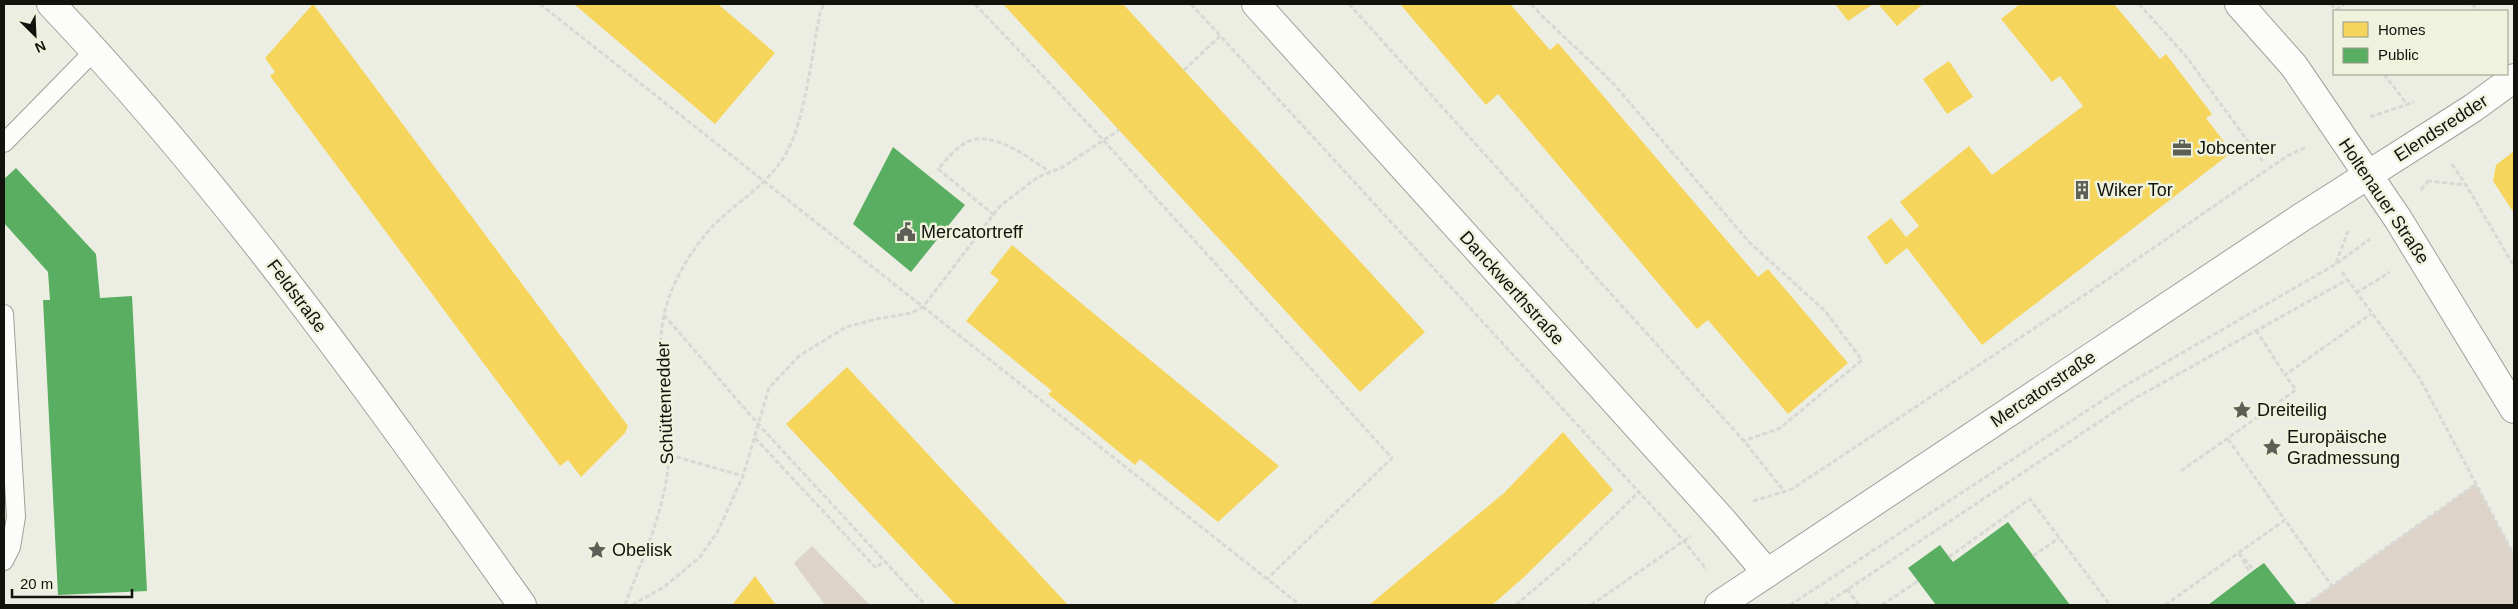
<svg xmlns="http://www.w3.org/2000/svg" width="2518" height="609" viewBox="0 0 2518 609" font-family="Arial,sans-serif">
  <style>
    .green { fill: #ded3c8 }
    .homes { fill: #f6d55c }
    .public { fill: #5aae61 }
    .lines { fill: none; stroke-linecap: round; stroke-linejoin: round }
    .service-casing { stroke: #a0a199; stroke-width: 20 }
    .minor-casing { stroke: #a0a199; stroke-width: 30 }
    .tertiary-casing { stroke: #a0a199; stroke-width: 30 }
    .secondary-casing { stroke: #a0a199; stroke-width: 30 }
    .path { stroke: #d8d9d5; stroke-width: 3; stroke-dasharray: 5 2.5; stroke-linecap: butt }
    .service { stroke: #fcfcfb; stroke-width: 18 }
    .minor { stroke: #fcfcfb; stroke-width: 28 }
    .tertiary { stroke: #fcfcfb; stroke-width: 28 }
    .secondary { stroke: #fcfcfb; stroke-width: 28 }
    .labels { text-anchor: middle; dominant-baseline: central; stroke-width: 5; stroke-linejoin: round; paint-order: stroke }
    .street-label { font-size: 18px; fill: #12130c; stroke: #eff3de }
    .poi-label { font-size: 18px; fill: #12130c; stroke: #eff3de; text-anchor: start }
  </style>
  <rect width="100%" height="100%" fill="#eceee3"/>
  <path class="green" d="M 2476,484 L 2514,555 L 2514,605 L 2305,605 Z
    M 812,546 L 870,605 L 825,605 L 794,563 Z"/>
  <path class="homes" d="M 313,4 L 628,426 L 625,433 L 581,477 L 568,460 L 560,466 L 270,76 L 275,72 L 265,58 Z
    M 574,4 L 718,4 L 775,53 L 715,124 Z
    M 1003,4 L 1123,4 L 1425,332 L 1360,392 Z
    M 1400,4 L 1510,4 L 1550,50 L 1558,43 L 1758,277 L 1768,269 L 1848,363 L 1788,414 L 1708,320 L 1697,329 L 1498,94 L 1486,105 Z
    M 1835,4 L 1873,4 L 1848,21 Z
    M 1878,4 L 1923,4 L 1897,26 Z
    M 2020,4 L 2114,4 L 2160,59 L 2166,54 L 2212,114 L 2206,118 L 2232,152 L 1982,345 L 1907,248 L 1886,265 L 1867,237 L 1891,218 L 1906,237 L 1919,226 L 1900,202 L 1969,146 L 1992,175 L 2083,106 L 2060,76 L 2052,82 L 2001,19 Z
    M 1949,61 L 1973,97 L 1947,114 L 1923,79 Z
    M 2514,151 L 2514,213 L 2493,181 L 2496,165 Z
    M 1012,245 L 1081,303 L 1279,466 L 1218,522 L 1140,459 L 1135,465 L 1048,394 L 1052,391 L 966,321 L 999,280 L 990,273 Z
    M 847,367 L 1017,550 L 1068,605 L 956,605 L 874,518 L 786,424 Z
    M 1563,432 L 1613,490 L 1523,578 L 1492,605 L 1369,605 L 1504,493 Z
    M 755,576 L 776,605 L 732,605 Z"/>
  <path class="public" d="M 893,147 L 965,205 L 911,272 L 853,224 Z
    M 16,168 L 96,254 L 100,298 L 132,296 L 147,591 L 58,595 L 43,300 L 50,300 L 48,272 L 4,223 L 4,179 Z
    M 2008,522 L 2070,605 L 1936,605 L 1908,568 L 1940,545 L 1953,562 Z
    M 2264,563 L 2297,605 L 2208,605 L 2254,570 Z"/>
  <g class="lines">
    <g class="service-casing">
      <path id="service" d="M 4,143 L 95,50
        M 4,314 L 16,517 L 11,547 L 4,561"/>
    </g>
    <g class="minor-casing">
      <path id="minor" d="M 1256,4 L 1723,521 L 1767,573"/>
    </g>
    <g class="tertiary-casing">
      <path id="tertiary" d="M 51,4 C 227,189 375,398 522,605
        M 2239,4 L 2294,66 L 2398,219 L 2514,409"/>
    </g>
    <g class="secondary-casing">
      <path id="secondary" d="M 1719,605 L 2302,217 L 2473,108 L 2514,78"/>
    </g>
    <path class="path" d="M 540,4 L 1300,605
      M 975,4 L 1104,141 L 1392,458 L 1267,579
      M 1191,4 L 1683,540 L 1707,570
      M 1349,4 L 1744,441 L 1784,491
      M 1531,4 L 1543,17 L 1612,82 L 1749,242 L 1825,311 L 1862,360 L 1780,428 L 1744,441
      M 2139,4 L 2185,55 L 2263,162
      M 2331,4 L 2336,11
      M 2472,4 L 2478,11
      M 2336,10 L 2344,4
      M 1184,70 L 1220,36
      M 2384,74 L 2406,103
      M 2370,117 L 2414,102
      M 2452,164 L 2466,185 L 2514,266
      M 2427,181 L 2466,185
      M 2421,190 L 2430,179
      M 994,215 L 938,169 C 947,159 956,148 967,142 C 993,129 1030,159 1050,172
      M 2336,263 L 2348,231
      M 2342,272 L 2420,379 L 2514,555
      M 2356,293 L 2390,272
      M 664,315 L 759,425 L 925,605
      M 2256,330 L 2285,375
      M 755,438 L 876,568 L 884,561
      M 2228,439 L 2285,520
      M 669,455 L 743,476
      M 2181,471 L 2296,390 L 2285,375 L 2371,314
      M 1753,501 L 1792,489 L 2095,288 L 2287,156 L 2306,147
      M 2239,553 L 2250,573
      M 2033,556 L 2059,538
      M 1949,557 L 2030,499 L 2110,605
      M 2244,559 L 2254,570
      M 1847,589 L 1859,605
      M 625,605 C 643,556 667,507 669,454 C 670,407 654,361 664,315 C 670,285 692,248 713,226 C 738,200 765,188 785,155 C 805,123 812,52 820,13 L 824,4
      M 632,605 L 664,587 L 700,557 L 718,531 L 743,476 L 769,388 L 799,356 L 846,327 L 877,319 L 911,313 L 923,307 L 1000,206 L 1038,177 L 1063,167 L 1119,130
      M 1516,605 L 1574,555 L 1639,492
      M 1591,605 L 1691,536
      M 1790,605 L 2123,387 L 2336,264 L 2370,239
      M 1824,605 L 2132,400 L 2347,280
      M 1882,605 L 1918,581
      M 2165,605 L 2285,520 L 2332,586 L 2476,484
      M 2305,605 L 2332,586"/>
    <use href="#service" class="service"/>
    <use href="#minor" class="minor"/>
    <use href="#tertiary" class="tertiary"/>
    <use href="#secondary" class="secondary"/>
  </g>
  <defs>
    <g id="office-bare" transform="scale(1.5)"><path d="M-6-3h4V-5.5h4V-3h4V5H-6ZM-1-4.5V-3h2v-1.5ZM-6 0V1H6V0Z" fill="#5e6057" stroke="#eff3de" stroke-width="2.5" paint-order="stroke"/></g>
    <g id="building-bare" transform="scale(1.5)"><path d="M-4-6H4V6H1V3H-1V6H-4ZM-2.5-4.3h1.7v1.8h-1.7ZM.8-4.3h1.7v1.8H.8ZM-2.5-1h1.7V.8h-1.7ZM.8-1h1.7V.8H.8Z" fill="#5e6057" stroke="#eff3de" stroke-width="2.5" paint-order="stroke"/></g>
    <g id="civic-bare" transform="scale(1.5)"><path d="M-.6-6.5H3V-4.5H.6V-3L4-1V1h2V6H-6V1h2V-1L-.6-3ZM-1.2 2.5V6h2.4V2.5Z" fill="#5e6057" stroke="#eff3de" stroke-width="2.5" paint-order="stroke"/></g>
    <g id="sight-bare" transform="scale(1.5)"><path d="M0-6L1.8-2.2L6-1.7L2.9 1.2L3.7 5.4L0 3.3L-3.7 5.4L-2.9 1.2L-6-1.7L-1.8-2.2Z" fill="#5e6057" stroke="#eff3de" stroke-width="2.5" paint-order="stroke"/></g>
  </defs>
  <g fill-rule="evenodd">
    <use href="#office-bare" x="2182" y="148"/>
    <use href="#building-bare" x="2082" y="190"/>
    <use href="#civic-bare" x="906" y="232"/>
    <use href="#sight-bare" x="2242" y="410"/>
    <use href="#sight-bare" x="2272" y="447"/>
    <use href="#sight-bare" x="597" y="550"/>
  </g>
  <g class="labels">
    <g class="street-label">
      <text transform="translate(2441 128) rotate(-33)">Elendsredder</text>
      <text transform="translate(2384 201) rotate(56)">Holtenauer Straße</text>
      <text transform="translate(1512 288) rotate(48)">Danckwerthstraße</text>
      <text transform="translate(297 296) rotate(53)">Feldstraße</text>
      <text transform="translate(2043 389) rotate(-34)">Mercatorstraße</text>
      <text transform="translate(665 403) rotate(-92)">Schüttenredder</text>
    </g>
    <g class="poi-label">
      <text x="2197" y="148">Jobcenter</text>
      <text x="2097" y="190">Wiker Tor</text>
      <text x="921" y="232">Mercatortreff</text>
      <text x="2257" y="410">Dreiteilig</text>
      <text x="2287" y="437">Europäische<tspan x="2287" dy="21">Gradmessung</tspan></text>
      <text x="612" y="550">Obelisk</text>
    </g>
  </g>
  <rect width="2518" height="609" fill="none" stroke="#12130c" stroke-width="10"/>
  <rect x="2333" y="10" width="175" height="65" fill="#eff3de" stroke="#97998a"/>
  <rect x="2343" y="22" width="25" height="15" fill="#f6d55c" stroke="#97998a"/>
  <text x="2378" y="35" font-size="15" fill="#12130c">Homes</text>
  <rect x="2343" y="48" width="25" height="15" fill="#5aae61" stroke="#97998a"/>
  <text x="2378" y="60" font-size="15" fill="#12130c">Public</text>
  <g transform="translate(35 35) rotate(156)" stroke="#eff3de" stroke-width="4" paint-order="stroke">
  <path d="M0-4L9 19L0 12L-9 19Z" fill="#12130c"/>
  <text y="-8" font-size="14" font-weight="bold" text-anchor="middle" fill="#12130c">N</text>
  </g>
  <path d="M12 589v8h120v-8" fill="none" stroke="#12130c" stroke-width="2.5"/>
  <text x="20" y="589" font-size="15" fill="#12130c" stroke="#eff3de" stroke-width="4" paint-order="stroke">20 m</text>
</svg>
